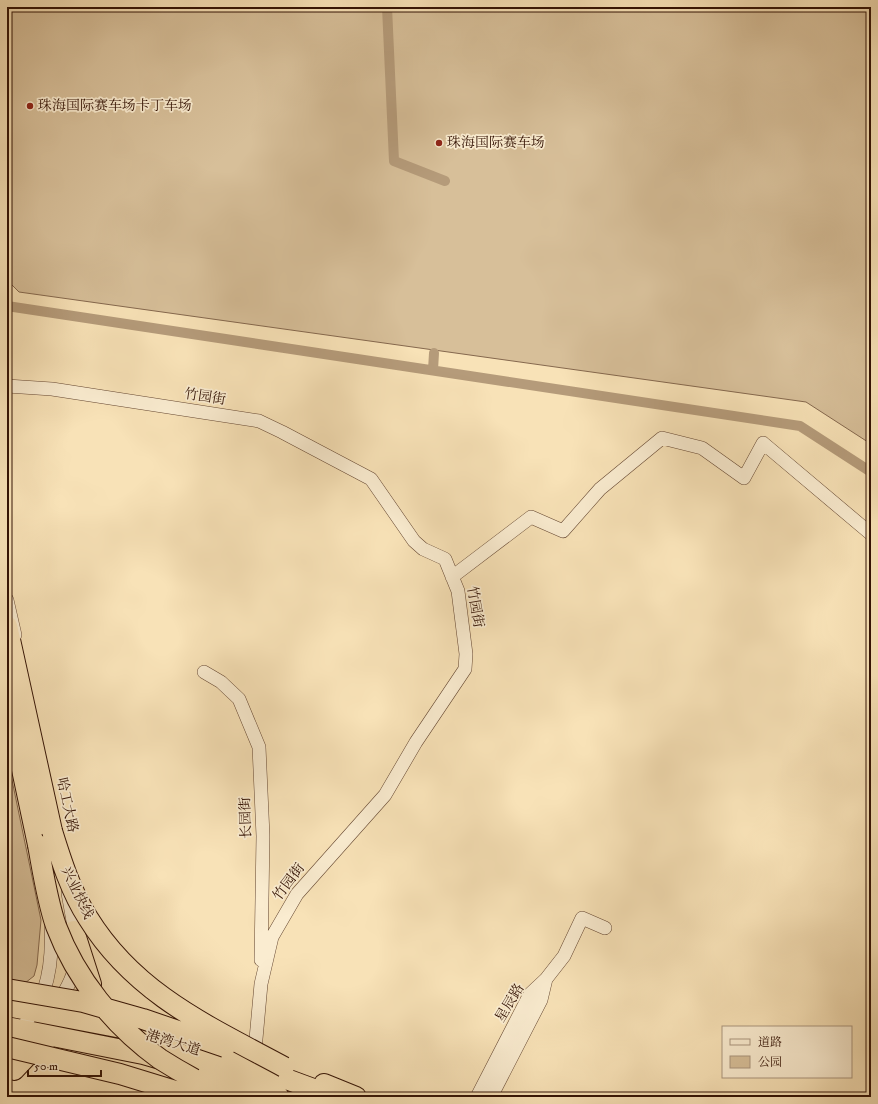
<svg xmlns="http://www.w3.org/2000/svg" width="878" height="1104" viewBox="0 0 878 1104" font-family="'IM FELL DW Pica','Noto Serif SC',serif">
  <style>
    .green { fill: #d7bf99; stroke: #85684e }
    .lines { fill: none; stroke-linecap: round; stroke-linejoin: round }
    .canal { stroke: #b59b7a; stroke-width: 10 }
    .minor-casing { stroke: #644631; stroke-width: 14 }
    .highway-casing { stroke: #331204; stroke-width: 22 }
    .minor { stroke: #faecd0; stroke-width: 13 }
    .highway { stroke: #f8e2b7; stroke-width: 20 }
    .highway-bridge-casing { stroke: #331204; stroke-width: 22; stroke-linecap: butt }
    .highway-bridge { stroke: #f8e2b7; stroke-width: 20 }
    .poi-dot { fill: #8f2418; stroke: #faecd0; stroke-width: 1.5 }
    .labels { text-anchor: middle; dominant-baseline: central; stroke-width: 3.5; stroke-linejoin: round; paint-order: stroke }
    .poi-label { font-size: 14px; fill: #331204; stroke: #faecd0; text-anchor: start }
    .street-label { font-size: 14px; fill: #331204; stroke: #faecd0 }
  </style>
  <rect width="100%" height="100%" fill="#f8e2b7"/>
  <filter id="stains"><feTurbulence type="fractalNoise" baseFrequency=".005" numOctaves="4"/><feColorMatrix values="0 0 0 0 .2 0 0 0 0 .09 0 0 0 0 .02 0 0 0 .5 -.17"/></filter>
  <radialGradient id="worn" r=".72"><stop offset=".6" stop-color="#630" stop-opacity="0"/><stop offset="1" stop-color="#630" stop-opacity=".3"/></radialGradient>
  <path class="green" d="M 7,7 L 871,7 L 871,444 L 806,402 L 19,292 L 7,280 Z
    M 7,756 L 41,920 L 37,965 L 34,976 L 25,983 L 7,978 Z"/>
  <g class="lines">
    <path class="canal" d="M 387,7 L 394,161 L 445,181
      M 7,306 L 800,426 L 871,472
      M 433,370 L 434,353"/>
    <g class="minor-casing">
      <path id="minor" d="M 7,386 L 52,389 L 259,421 L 282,432 L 371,479 L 414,541 L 423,549 L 445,559 L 458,591 L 466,654 L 465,669 L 416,742 L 385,795 L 297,894 L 272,937 L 261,984 L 255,1050 L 253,1059
        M 452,577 L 531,517 L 563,531 L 600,489 L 662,438 L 702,448 L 744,478 L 763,443 L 871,534
        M 7,600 L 15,635
        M 204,672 L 221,682 L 239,699 L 259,747 L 263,836 L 261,960
        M 68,893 L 76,938
        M 57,1004 C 65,992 75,976 75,962
        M 18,1036 C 26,1021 38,1006 44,990 C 51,970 52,946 51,925
        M 477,1097 L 530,994 L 546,979 L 564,956 L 582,918 L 605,928
        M 491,1097 L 541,1000 L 546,979"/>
    </g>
    <g class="highway-casing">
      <path id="highway" d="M 7,626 L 52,831
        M 7,699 L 38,845
        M 74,931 L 91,984
        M 7,1006 L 127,1029 L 251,1066 L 335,1097
        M 7,1027 L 143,1054 L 246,1084 L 279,1097
        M 14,1070 L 30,1053 L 44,1044
        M 196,1080 L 233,1097
        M 324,1084 L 356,1097"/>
    </g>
    <use href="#minor" class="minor"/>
    <use href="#highway" class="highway"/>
    <g class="highway-bridge-casing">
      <path id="highway-bridge" d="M 52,831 C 61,860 71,892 88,918 C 135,994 208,1026 284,1067
        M 38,845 C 43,872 47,900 56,926 C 76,979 114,1026 160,1059 C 171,1066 183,1073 194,1079
        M 7,989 L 83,1002 L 143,1019 L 225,1047
        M 7,1047 L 120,1074 L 195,1097"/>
    </g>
    <use href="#highway-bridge" class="highway-bridge"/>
  </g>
  <g class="poi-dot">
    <circle cx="30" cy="106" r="4"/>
    <circle cx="439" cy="143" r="4"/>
  </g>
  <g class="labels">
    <g class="poi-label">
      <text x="38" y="106">珠海国际赛车场卡丁车场</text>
      <text x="447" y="143">珠海国际赛车场</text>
    </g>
    <g class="street-label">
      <text transform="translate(205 397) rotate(9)">竹园街</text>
      <text transform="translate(475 607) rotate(80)">竹园街</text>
      <text transform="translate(67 805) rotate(78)">哈工大路</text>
      <text transform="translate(246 818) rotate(-92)">长园街</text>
      <text transform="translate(289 882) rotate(-53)">竹园街</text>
      <text transform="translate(77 893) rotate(64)">兴业快线</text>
      <text transform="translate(510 1003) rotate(-59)">星辰路</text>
      <text transform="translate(173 1043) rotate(17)">港湾大道</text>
    </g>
  </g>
  <rect width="878" height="1104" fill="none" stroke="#f8e2b7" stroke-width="24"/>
  <rect x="8" y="8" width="862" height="1088" fill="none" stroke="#331204" stroke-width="2"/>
  <rect x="12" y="12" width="854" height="1080" fill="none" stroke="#331204"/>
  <rect x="722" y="1026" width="130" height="52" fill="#faecd0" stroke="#aa957e"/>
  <rect x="730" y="1039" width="20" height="6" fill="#faecd0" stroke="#aa957e"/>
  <text x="758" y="1046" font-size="12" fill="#331204">道路</text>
  <rect x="730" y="1056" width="20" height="12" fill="#d7bf99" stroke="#aa957e"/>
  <text x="758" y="1066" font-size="12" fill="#331204">公园</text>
  <path d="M28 1070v6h73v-6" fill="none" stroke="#331204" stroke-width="2"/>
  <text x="34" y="1070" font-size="12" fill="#331204" stroke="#faecd0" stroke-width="3" paint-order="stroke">50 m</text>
  <rect width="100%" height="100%" filter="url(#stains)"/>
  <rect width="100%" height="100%" fill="url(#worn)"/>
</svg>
